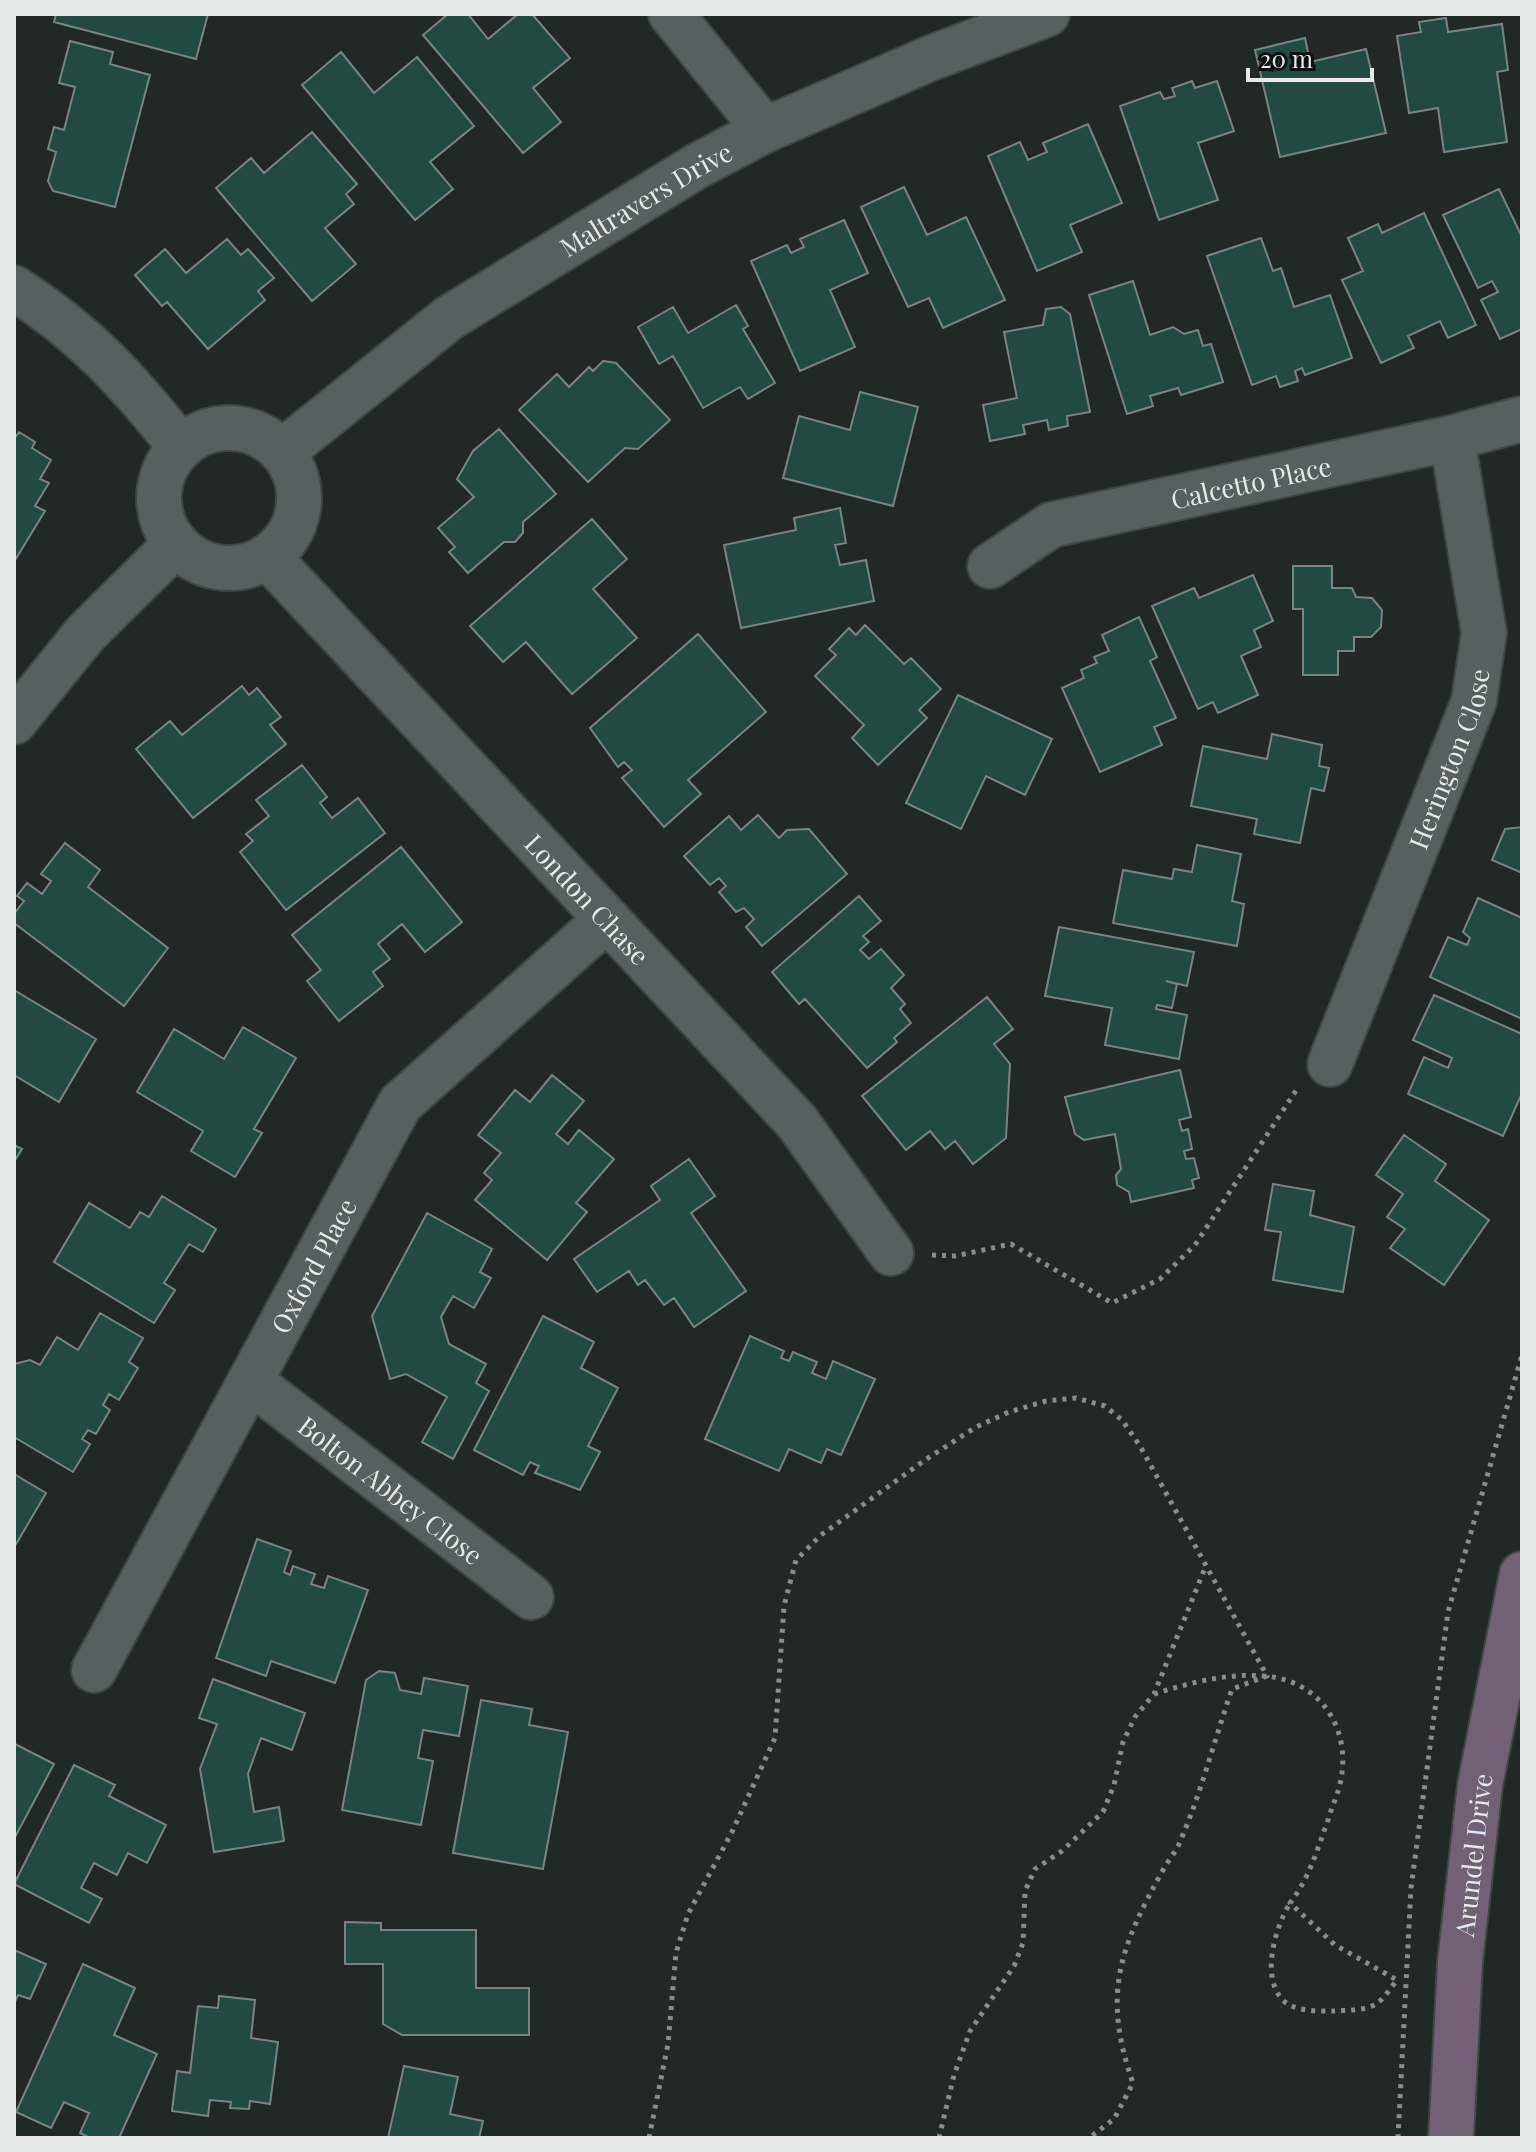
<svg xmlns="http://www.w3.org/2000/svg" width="1536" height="2152" viewBox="0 0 1536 2152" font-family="'Playfair Display',serif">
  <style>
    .building { fill: #224a42; stroke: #798381; stroke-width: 2 }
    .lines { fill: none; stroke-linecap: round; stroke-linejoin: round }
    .street-casing { stroke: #3f4644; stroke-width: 48 }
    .secondary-casing { stroke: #3f4644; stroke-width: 48 }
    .path { stroke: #868d8b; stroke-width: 5; stroke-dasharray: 4 6; stroke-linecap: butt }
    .street { stroke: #56605e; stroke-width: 44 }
    .secondary { stroke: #726174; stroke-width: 44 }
    .labels { text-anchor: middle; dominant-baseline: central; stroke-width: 8; stroke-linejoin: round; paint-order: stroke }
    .street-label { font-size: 26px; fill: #e5eae9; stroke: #0d1110 }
  </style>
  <rect width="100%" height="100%" fill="#212927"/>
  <path class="building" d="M 56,14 L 208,14 L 196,59 L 54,22 Z
    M 448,14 L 468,14 L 488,39 L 518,14 L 532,14 L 570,58 L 533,88 L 561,122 L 523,153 L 423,35 Z
    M 1446,18 L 1448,32 L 1502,24 L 1508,70 L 1497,72 L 1507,142 L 1444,152 L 1438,108 L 1409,113 L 1397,36 L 1421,32 L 1419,22 Z
    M 1305,38 L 1310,62 L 1366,49 L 1386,133 L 1280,157 L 1255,50 Z
    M 70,41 L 113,52 L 110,64 L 150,75 L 115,207 L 53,191 L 48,181 L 56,152 L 48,149 L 54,127 L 64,130 L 75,87 L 59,83 Z
    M 341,52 L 374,93 L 417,57 L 474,126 L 430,162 L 453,189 L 415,220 L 302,85 Z
    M 1192,81 L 1195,88 L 1217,81 L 1234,131 L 1198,143 L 1218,200 L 1159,220 L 1120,106 L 1160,92 L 1164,99 L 1175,96 L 1172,88 Z
    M 1088,124 L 1122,203 L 1070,225 L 1082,252 L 1037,271 L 988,156 L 1020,142 L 1028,160 L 1047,152 L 1043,143 Z
    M 312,132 L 357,184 L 346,194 L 354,204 L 325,228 L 356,264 L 312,301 L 216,188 L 251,158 L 264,173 Z
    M 904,187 L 927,235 L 966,217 L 1005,300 L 943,328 L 929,298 L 908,307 L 861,207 Z
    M 1499,189 L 1522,237 L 1522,329 L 1500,339 L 1481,300 L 1498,292 L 1492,281 L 1478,288 L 1443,215 Z
    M 1424,213 L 1476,325 L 1448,338 L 1440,321 L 1408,336 L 1414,348 L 1381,363 L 1342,280 L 1363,271 L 1348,238 L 1378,224 L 1382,233 Z
    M 844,220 L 868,273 L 830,290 L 855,347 L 800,371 L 751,261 L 787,245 L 791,253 L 804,247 L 800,239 Z
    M 1261,238 L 1273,271 L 1281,268 L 1294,307 L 1330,295 L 1352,358 L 1305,375 L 1302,368 L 1295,371 L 1298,381 L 1280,387 L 1276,376 L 1252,385 L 1207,256 Z
    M 227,239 L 241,255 L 248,249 L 274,278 L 258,291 L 265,300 L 208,349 L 167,302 L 162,306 L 135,275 L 165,249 L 186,273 Z
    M 1133,281 L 1150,335 L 1173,327 L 1184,334 L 1198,330 L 1203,346 L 1211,344 L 1223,382 L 1181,395 L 1178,388 L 1150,396 L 1153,406 L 1127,414 L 1089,295 Z
    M 736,305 L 748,326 L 743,329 L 775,383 L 748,399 L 740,387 L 703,408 L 673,356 L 659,364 L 638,327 L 673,307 L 688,333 Z
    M 1061,307 L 1070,314 L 1090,412 L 1067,416 L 1068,426 L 1049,430 L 1047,420 L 1023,425 L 1025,434 L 990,441 L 983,405 L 1017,398 L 1004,332 L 1043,325 L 1046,309 Z
    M 603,361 L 616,363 L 670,420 L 638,449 L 625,448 L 588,482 L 519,410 L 557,374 L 569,387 L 589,367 L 593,371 Z
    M 860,392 L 918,407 L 893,506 L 783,478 L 799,416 L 850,430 Z
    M 499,429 L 556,494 L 523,522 L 523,533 L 515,542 L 504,542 L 468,573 L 449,552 L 455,547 L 438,528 L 474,497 L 457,479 L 473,451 Z
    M 19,432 L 35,442 L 32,448 L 51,460 L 40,479 L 49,483 L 35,506 L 45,511 L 14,562 L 14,439 Z
    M 840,508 L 846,543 L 835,545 L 840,565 L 866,560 L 874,601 L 741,628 L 724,545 L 796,530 L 794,518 Z
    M 592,519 L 627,559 L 593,589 L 637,638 L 572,694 L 526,642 L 503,662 L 470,626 Z
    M 1293,566 L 1332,566 L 1332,588 L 1352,588 L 1356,597 L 1372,598 L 1382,610 L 1381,627 L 1371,637 L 1354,637 L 1354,651 L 1338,651 L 1338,675 L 1303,675 L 1303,609 L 1293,609 Z
    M 1253,575 L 1273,621 L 1254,630 L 1261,647 L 1241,656 L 1258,695 L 1218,713 L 1213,702 L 1198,709 L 1152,606 L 1194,588 L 1199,598 Z
    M 1139,617 L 1157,657 L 1150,661 L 1176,718 L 1154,727 L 1162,745 L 1100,772 L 1062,688 L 1084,678 L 1081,670 L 1097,663 L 1094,657 L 1109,651 L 1102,635 Z
    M 865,625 L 904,664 L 911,658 L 941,689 L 919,710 L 927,718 L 878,765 L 852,738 L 864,725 L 815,676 L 836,655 L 829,649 L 849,628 L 856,635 Z
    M 698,634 L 766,712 L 688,780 L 701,794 L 664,827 L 622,778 L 632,770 L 624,762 L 618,767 L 590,728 Z
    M 242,686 L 249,695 L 257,688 L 281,717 L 270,725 L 286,744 L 193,818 L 136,749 L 170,721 L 182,735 Z
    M 958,695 L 1052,739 L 1025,795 L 986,776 L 961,829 L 906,803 Z
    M 1272,734 L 1322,745 L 1319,766 L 1329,768 L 1324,791 L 1311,788 L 1300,843 L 1254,834 L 1257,819 L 1191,806 L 1203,746 L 1267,759 Z
    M 302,765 L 327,797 L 320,803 L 332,818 L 358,798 L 385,833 L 286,910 L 240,852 L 253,841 L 246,834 L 269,816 L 256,800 Z
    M 758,815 L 779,838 L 787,830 L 809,829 L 847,874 L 762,946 L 746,927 L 754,919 L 744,908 L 736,912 L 719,892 L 726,886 L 719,878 L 710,885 L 684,856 L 729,816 L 741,830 Z
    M 1522,827 L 1522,873 L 1492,860 L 1505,829 Z
    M 65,843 L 100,870 L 88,887 L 168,948 L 124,1006 L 14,923 L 14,914 L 24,901 L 17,896 L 27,883 L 42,894 L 51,881 L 41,874 Z
    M 1197,845 L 1241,854 L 1232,901 L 1244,904 L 1237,946 L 1113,923 L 1123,870 L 1172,879 L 1174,869 L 1192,872 Z
    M 401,847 L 462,922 L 425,952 L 402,924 L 378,944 L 390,959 L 373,972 L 383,986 L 339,1021 L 307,981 L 321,970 L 292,935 Z
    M 859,896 L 881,921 L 863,936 L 869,942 L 860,950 L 869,959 L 881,949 L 904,975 L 891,988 L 905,1004 L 900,1009 L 911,1023 L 894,1038 L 897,1042 L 867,1068 L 805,999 L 799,1004 L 772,972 Z
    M 1478,898 L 1522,918 L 1522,1019 L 1430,977 L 1448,937 L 1467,945 L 1470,938 L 1463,932 Z
    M 1059,927 L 1194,952 L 1187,986 L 1166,981 L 1177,984 L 1172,1008 L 1157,1005 L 1156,1009 L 1187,1015 L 1179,1059 L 1105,1045 L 1112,1008 L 1045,996 Z
    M 14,990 L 96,1039 L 59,1102 L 14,1075 Z
    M 1434,995 L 1522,1034 L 1522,1093 L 1503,1136 L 1408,1094 L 1424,1057 L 1448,1068 L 1452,1058 L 1413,1040 Z
    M 987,997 L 1013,1029 L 994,1044 L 1010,1064 L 1006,1138 L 973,1164 L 955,1141 L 945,1149 L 930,1131 L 906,1150 L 862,1096 Z
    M 243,1027 L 296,1058 L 254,1129 L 262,1133 L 235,1177 L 191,1151 L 203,1131 L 137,1092 L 174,1029 L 224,1059 Z
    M 1180,1070 L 1191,1117 L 1179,1120 L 1182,1131 L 1188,1129 L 1192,1149 L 1184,1151 L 1186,1159 L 1194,1158 L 1199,1178 L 1192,1180 L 1194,1188 L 1131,1202 L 1129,1192 L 1117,1185 L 1116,1175 L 1121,1169 L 1115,1134 L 1084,1140 L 1075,1134 L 1065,1097 Z
    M 552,1075 L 584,1101 L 556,1134 L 568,1144 L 579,1130 L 614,1159 L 576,1203 L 587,1212 L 547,1260 L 475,1200 L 492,1180 L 484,1173 L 501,1153 L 478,1135 L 515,1090 L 530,1102 Z
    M 1404,1135 L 1446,1164 L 1435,1181 L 1489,1220 L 1444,1285 L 1390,1248 L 1405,1229 L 1387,1217 L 1403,1194 L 1376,1175 Z
    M 14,1145 L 22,1149 L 14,1162 Z
    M 689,1159 L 715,1196 L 691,1213 L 746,1291 L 694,1327 L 674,1298 L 664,1305 L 645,1280 L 638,1285 L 629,1271 L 597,1292 L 574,1259 L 660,1200 L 651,1186 Z
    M 1273,1184 L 1314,1191 L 1310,1215 L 1354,1227 L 1343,1292 L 1273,1280 L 1281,1232 L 1265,1230 Z
    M 162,1196 L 216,1229 L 203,1252 L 189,1244 L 164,1283 L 175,1290 L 154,1323 L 54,1262 L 89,1203 L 130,1228 L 140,1212 L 149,1217 Z
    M 427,1213 L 492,1249 L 480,1272 L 491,1278 L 474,1308 L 453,1296 L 441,1317 L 449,1344 L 486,1364 L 476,1383 L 489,1391 L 453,1459 L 422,1442 L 447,1397 L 406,1374 L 390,1379 L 372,1316 Z
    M 100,1313 L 143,1338 L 129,1362 L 138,1368 L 119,1400 L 109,1394 L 103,1405 L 110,1410 L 96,1434 L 88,1430 L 82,1439 L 90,1444 L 73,1472 L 14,1437 L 14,1364 L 30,1360 L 40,1365 L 57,1337 L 78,1350 Z
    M 543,1316 L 594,1342 L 581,1368 L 618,1388 L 588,1446 L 600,1452 L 580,1490 L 535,1473 L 539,1466 L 530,1462 L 523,1475 L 474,1450 Z
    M 750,1336 L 784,1351 L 781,1358 L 789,1361 L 793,1352 L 817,1362 L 812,1373 L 826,1379 L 833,1361 L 875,1379 L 841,1455 L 827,1449 L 821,1463 L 789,1449 L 779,1471 L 705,1439 Z
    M 14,1474 L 46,1493 L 15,1546 L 14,1545 Z
    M 257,1539 L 291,1551 L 284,1572 L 290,1575 L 293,1566 L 315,1574 L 311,1584 L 324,1588 L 328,1576 L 368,1590 L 335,1683 L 271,1661 L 266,1676 L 216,1658 Z
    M 379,1671 L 395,1673 L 400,1690 L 421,1694 L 424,1678 L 468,1686 L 459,1736 L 423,1730 L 418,1758 L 433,1761 L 421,1825 L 342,1810 L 366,1680 Z
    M 213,1679 L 305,1713 L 292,1750 L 261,1738 L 248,1774 L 254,1812 L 279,1807 L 284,1841 L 214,1852 L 200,1769 L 217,1724 L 199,1718 Z
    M 481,1700 L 532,1709 L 529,1725 L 568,1732 L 543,1869 L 453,1853 Z
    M 15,1744 L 54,1764 L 14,1839 L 14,1746 Z
    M 74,1765 L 115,1785 L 109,1796 L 166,1825 L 147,1863 L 128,1853 L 117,1875 L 94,1863 L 81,1888 L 102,1899 L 89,1923 L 14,1884 Z
    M 345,1922 L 381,1923 L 381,1930 L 476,1930 L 476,1988 L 529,1988 L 529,2035 L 402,2035 L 383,2024 L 383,1964 L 345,1964 Z
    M 14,1950 L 46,1964 L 30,1999 L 18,1995 L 14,2004 Z
    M 83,1964 L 135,1988 L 114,2035 L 157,2054 L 119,2138 L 90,2138 L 80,2133 L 89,2113 L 64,2102 L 51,2128 L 16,2112 Z
    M 219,1996 L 255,2000 L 251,2038 L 278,2042 L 270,2104 L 250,2101 L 249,2109 L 230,2108 L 231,2102 L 210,2100 L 208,2116 L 172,2111 L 177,2071 L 190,2073 L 198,2006 L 218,2008 Z
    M 404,2066 L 458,2077 L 450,2114 L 483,2121 L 479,2138 L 388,2138 Z"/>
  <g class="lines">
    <g class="street-casing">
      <g id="street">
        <path d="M 671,14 L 765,130"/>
        <path d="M 14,288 C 85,333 128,381 180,446"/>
        <circle cx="229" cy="498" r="70"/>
        <path id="s1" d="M 282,452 L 449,318 L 697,166 L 765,130 L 931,58 L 1047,14"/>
        <path id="s2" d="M 268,557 L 797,1122 L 891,1253"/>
        <path id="s3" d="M 990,566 L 1051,525 L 1452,438 L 1522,419"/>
        <path d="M 14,722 L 85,634 L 175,545"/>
        <path id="s4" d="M 1330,1064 L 1474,701 L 1484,633 L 1452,438"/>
        <path id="s5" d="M 250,1381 L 531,1597"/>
        <path id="s6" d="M 94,1670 L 400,1104 L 607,919"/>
      </g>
    </g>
    <g class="secondary-casing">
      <g id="secondary">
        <path id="s7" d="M 1451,2138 L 1460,1962 L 1480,1785 L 1522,1574"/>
      </g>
    </g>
    <path class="path" d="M 932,1255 L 955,1256 L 1011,1244 L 1112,1303 L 1160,1279 L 1195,1245 L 1297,1089
      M 1154,1694 C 1190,1683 1225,1673 1263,1676 C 1318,1679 1351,1726 1341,1779 C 1339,1792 1332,1806 1328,1820 C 1317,1850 1310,1877 1290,1903 L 1335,1945 L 1397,1980 C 1391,1987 1384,1999 1376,2004 C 1365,2011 1347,2010 1334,2011 C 1317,2011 1292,2012 1281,1998 C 1261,1974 1276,1926 1290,1903
      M 649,2138 L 668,2044 L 676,1953 L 688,1914 L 732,1832 L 775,1738 L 784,1606 L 796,1560 L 821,1535 L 925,1460 L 976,1427 L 1009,1412 L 1046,1401 L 1076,1398 L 1105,1406 L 1122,1420 L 1140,1446 L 1267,1676 L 1232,1689 C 1214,1741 1201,1794 1179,1844 C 1175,1853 1168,1861 1163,1870 C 1119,1949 1102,1995 1133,2083 L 1114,2119 L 1089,2138
      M 939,2138 L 954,2075 L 970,2031 L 1014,1966 L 1023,1943 L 1025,1891 L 1035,1869 L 1062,1851 L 1103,1812 L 1114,1785 L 1123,1742 L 1135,1717 L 1154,1694 L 1205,1568
      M 1398,2138 L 1411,1888 L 1448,1612 L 1522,1355"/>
    <use href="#street" class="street"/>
    <use href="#secondary" class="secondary"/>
  </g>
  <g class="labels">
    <g class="street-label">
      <text stroke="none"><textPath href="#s1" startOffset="444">Maltravers Drive</textPath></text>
      <text stroke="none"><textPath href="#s3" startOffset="278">Calcetto Place</textPath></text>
      <text stroke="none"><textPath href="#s4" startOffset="328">Herington Close</textPath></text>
      <text stroke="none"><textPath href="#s2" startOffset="468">London Chase</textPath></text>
      <text stroke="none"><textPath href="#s6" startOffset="460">Oxford Place</textPath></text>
      <text stroke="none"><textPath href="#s5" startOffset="178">Bolton Abbey Close</textPath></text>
      <text stroke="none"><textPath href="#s7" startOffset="284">Arundel Drive</textPath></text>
    </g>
  </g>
  <rect width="1536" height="2152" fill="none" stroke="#e5eae9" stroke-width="32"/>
  <path d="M1248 68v12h124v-12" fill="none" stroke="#e5eae9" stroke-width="4"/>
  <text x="1260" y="68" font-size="24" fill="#e5eae9" stroke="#0d1110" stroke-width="6" paint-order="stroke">20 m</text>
</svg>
